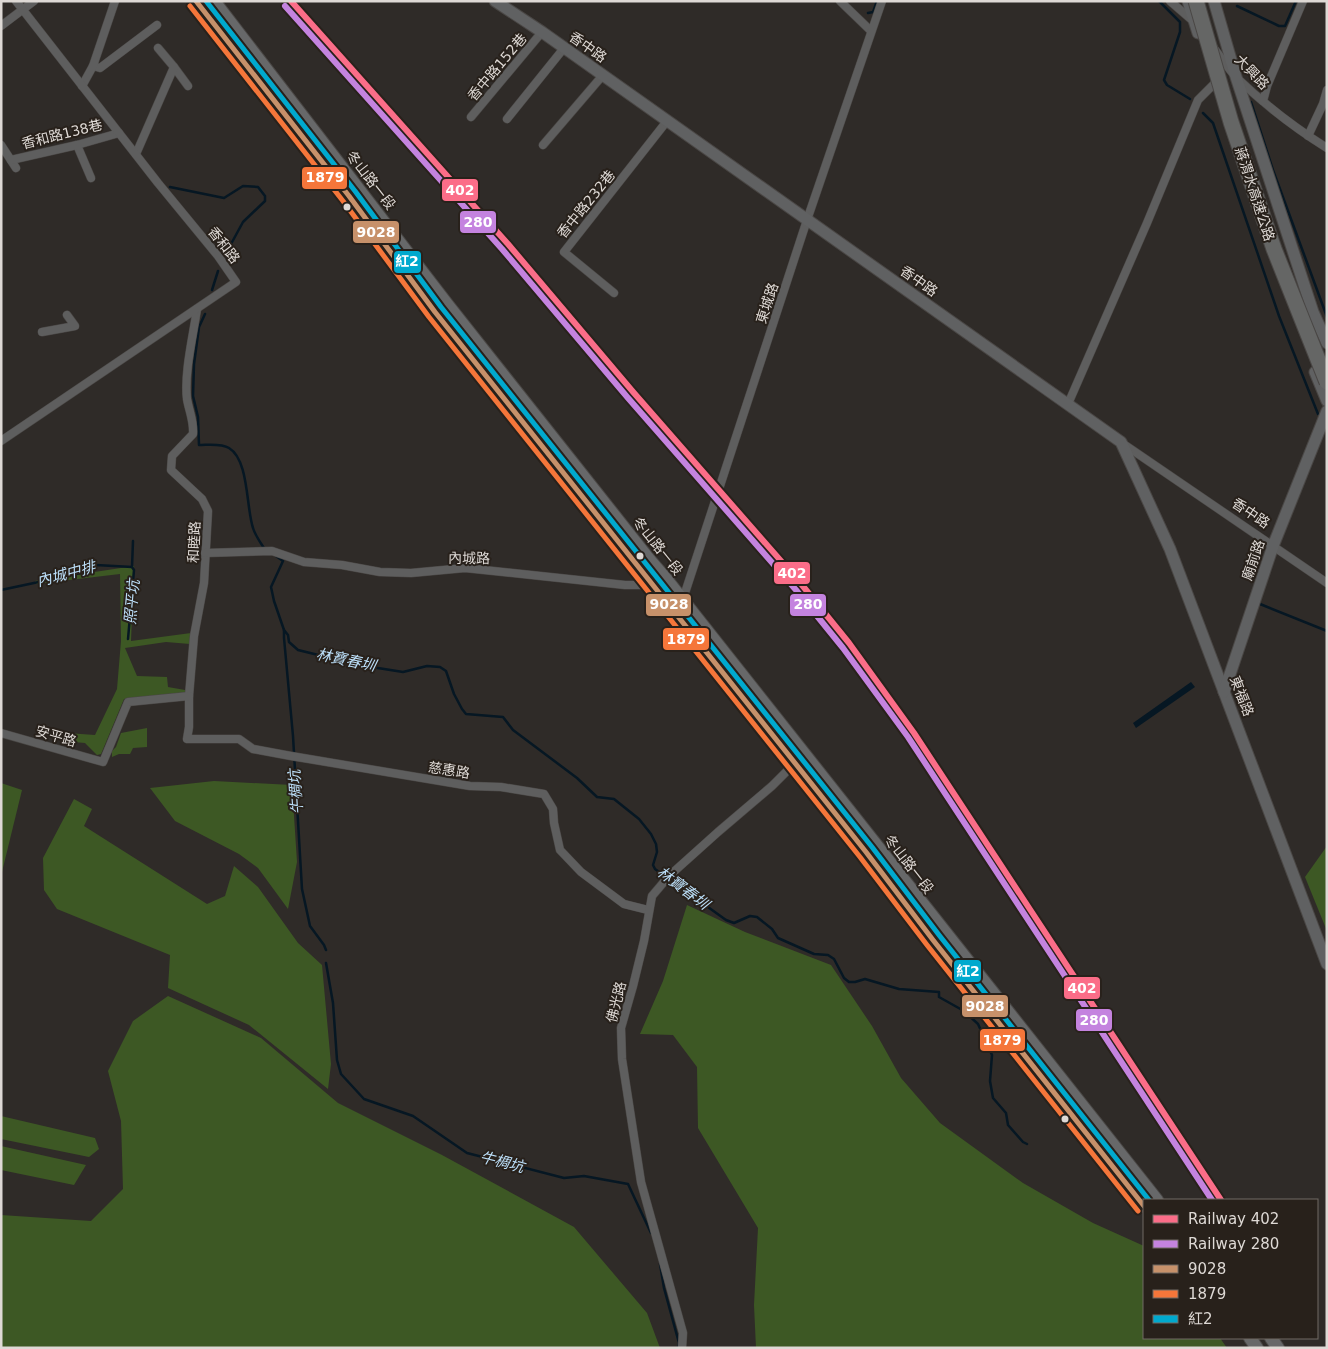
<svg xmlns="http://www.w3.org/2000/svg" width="1328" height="1349" viewBox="0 0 1328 1349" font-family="'DejaVu Sans','Noto Sans TC',sans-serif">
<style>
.green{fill:#3d5824}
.water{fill:#061723}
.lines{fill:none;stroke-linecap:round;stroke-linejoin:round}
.stream{stroke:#061723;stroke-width:2.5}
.street-casing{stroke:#4a4745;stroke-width:9}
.secondary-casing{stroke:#4a4745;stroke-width:13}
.primary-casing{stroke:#4a4745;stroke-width:14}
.street{stroke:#5e5e5e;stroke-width:8}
.secondary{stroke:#606162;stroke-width:11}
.primary{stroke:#676869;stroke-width:12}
.highway-bridge-casing{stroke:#4a4745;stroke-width:17;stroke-linecap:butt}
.highway-bridge{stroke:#656665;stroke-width:15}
.bus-1-casing{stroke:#28211b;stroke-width:9}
.bus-2-casing{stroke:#28211b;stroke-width:9}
.bus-3-casing{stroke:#28211b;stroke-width:9}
.bus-1{stroke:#c7916a;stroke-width:5}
.bus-2{stroke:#f5763a;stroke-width:5}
.bus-3{stroke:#00a9ce;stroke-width:5}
.rail-1-casing{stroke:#28211b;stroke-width:10}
.rail-2-casing{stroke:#28211b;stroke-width:10}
.rail-1{stroke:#fb6d88;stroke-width:6}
.rail-2{stroke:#c483df;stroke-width:6}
.bus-dot{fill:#ded9d5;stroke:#28211b;stroke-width:2}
.labels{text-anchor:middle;stroke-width:4;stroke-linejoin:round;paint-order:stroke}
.street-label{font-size:14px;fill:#ded9d5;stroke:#28211b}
.water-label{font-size:15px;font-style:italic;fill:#bcdff9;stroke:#28211b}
.line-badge{stroke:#28211b;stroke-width:2}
.badge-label{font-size:14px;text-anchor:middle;font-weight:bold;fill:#fff}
</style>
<rect width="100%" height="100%" fill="#2f2b28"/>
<g class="green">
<path d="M 134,566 L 131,641 L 191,633 L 190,644 L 166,642 L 125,648 L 137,676 L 167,677 L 168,687 L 185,690 L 185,694 L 124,699 L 101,754 L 97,755 L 85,743 L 63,741 L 67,733 L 95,735 L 117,689 L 121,641 L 120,574 L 36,584 L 35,581 Z"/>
<path d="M 147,728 L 147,747 L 133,748 L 130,754 L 119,754 L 112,757 L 112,751 L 116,747 L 121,733 Z"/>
<path d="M 214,781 L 292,785 L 297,862 L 288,909 L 258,868 L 239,854 L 175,821 L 150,788 Z"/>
<path d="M 1,783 L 22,790 L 1,876 Z"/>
<path d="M 74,799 L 92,809 L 84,826 L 207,904 L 225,896 L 234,866 L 258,887 L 298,943 L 322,965 L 331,1064 L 328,1089 L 249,1025 L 168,988 L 170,955 L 57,909 L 44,890 L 43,858 Z"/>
<path d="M 1327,846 L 1327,931 L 1305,877 Z"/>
<path d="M 687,905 L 745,932 L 831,965 L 872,1026 L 901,1078 L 940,1123 L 1023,1183 L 1093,1223 L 1144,1246 L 1144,1338 L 1220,1338 L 1227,1348 L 756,1348 L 754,1305 L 758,1228 L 698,1128 L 697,1067 L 673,1035 L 640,1034 L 663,981 Z"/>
<path d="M 168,996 L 261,1038 L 338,1103 L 442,1155 L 574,1227 L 647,1313 L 660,1348 L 1,1348 L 1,1215 L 91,1221 L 123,1189 L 121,1121 L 108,1071 L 133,1021 Z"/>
<path d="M 1,1116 L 95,1138 L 99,1149 L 89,1157 L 1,1139 Z"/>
<path d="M 1,1146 L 86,1165 L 74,1185 L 1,1170 Z"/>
</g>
<path class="water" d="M 1191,682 L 1195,687 L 1136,728 L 1133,723 Z"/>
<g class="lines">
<g class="stream">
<path d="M 1159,1 L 1180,22 L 1180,32 L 1164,80 L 1167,85 L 1190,99"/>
<path d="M 1237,6 L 1279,26 L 1285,26 L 1296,1"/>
<path d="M 868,13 L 873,12 L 877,1"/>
<path d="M 1251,102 L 1273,170 L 1327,317"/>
<path d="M 1203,113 L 1213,123 L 1279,316 L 1318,414"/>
<path d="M 170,187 L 224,198 L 243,186 L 258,187 L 265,196 L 265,201 L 243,222 L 225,255"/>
<path d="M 212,290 L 218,271"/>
<path d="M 205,314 L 199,327 L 194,364 L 193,396 L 198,417 L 199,445 C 208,445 221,443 229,448 C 249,460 246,507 253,528 C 255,535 260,542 264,548"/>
<path d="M 276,556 L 283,561 L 271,587 L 274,601 L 284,630 L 288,635 L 289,642 L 298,650 L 359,665 L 403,672 L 427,666 L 440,667 L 446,671 L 454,694 L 462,709 L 466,714 L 503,717 L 513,730 L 577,778 L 597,797 L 614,799 L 639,819 L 651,834 L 656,844 L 657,852 L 653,865 L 655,869 L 726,920 L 734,923 L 750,916 L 757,917 L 772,929 L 778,938 L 814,954 L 828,955 L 834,959 L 844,978 L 849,982 L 855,982 L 865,979 L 899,989 L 939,992 L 939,997 L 964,1011 L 978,1024 L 992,1055 L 990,1081 L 993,1098 L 1006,1113 L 1008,1125 L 1023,1142 L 1027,1144"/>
<path d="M 1,590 L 81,573 L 96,565 L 132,567"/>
<path d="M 1260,604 L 1327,631"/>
<path d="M 284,630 L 284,638 L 293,736 L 302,889 L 310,926 L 324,945 L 326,950"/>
<path d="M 128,639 L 134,570 L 132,567 L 133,541"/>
<path d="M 326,963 L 333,1003 L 337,1060 L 341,1074 L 364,1099 L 413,1116 L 467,1153 L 564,1178 L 584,1176 L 628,1184 L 651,1233"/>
<path d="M 660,1264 L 664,1288 L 679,1343 L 678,1348"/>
</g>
<defs>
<g id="street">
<path d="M 840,1 L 871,31"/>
<path d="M 1170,1 L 1192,20"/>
<path d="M 1,26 L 34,1"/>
<path d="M 1213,47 C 1221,57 1228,69 1237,78 C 1264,104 1295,128 1327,148"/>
<path d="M 93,66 L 100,68 L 157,25"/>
<path d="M 174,67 L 188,86"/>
<path d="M 82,86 L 93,66 L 115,1"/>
<path d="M 1263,101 L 1267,86 L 1303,1"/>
<path d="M 471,117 L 542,32"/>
<path d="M 507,119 L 564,48"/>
<path d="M 1308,136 L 1323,104 L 1327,90"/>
<path d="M 1,145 L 16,168"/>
<path d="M 77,145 L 91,178"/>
<path d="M 543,145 L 603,75"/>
<path d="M 136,154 L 174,67 L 158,48"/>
<path d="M 11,160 L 77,145 L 119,133"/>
<path d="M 614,293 L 564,252 L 667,121"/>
<path d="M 197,309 C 193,336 184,373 187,399 C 189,411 194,421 193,434 L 172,456 L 171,470 L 202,499 L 208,511 L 204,583 L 194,636 L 189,696 L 189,727 L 187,739 L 239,739 L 253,749 L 291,756 L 470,786 L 501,787 L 544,794 L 553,809 L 554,823 L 560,850 L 581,872 L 624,904 L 648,910"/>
<path d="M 42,332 L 75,326 L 67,315"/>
<path d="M 1068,404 L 1147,223 L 1198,100 L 1214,84"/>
<path d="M 1,441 L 236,282 L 218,256 L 158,183 L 16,1"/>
<path d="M 1122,443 L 1327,583"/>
<path d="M 205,553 L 272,551 L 304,562 L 342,565 L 380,572 L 411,573 L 465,568 L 625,585 L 654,585 L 667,580"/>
<path d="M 682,602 L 807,220 L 882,1"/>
<path d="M 1,733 L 103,762 L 128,702 L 189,696"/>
<path d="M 682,1348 L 683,1333 L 641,1182 L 622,1059 L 621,1028 L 633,986 L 644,941 L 652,896 L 669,876 L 718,832 L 772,786 L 795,763 L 806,757"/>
</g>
<g id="secondary">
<path d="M 495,1 L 542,32 L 1121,442 L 1170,549 L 1327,964"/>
<path d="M 1188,1 L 1198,33"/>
<path d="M 1214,1 L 1236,77 L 1313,312 L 1327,343"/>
<path d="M 1315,372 L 1327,401"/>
<path d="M 1224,692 L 1273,546 L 1327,411"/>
</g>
<g id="primary">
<path d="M 196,1 L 349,196 L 435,312 L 866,852 L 933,940 L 1144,1206"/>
<path d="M 214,1 L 447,304 L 648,558 L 667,580 L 1157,1200"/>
<path d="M 1250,1338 L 1257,1348"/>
<path d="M 1271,1338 L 1278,1348"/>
</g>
</defs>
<use href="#street" class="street-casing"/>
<use href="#secondary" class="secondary-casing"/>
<use href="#primary" class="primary-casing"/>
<use href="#street" class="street"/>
<use href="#secondary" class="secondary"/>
<use href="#primary" class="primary"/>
<defs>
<path id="highway-bridge" d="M 1196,1 L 1231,122 L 1274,249 L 1327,382"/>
</defs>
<use href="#highway-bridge" class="highway-bridge-casing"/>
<use href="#highway-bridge" class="highway-bridge"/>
<defs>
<path id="bus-1" d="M 196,1 L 349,196 L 435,312 L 866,852 L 933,940 L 1144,1206"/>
<path id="bus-2" d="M 190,6 L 343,201 L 429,317 L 860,857 L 927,945 L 1138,1211"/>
<path id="bus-3" d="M 206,1 L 355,191 L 441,307 L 872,847 L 939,935 L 1149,1200"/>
</defs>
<use href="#bus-1" class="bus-1-casing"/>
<use href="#bus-2" class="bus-2-casing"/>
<use href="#bus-3" class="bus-3-casing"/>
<use href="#bus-1" class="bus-1"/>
<use href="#bus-2" class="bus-2"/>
<use href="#bus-3" class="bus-3"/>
<defs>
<path id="rail-1" d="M 291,1 L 508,244 L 634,393 L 802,585 L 849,643 L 914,733 L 1221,1200"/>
<path id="rail-2" d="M 285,6 L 502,249 L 628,398 L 796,590 L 843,648 L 908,737 L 1212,1200"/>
</defs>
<use href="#rail-1" class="rail-1-casing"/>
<use href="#rail-2" class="rail-2-casing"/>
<use href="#rail-1" class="rail-1"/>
<use href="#rail-2" class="rail-2"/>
</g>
<g class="bus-dot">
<circle cx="347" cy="207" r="4.5"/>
<circle cx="640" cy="556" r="4.5"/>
<circle cx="1065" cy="1119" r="4.5"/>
</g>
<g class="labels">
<g class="street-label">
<text transform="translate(588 47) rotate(35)" y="5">香中路</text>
<text transform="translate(497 67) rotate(-50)" y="5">香中路152巷</text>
<text transform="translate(1252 72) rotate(46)" y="5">大興路</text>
<text transform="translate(62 134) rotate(-14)" y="5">香和路138巷</text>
<text transform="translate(371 180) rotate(52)" y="5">冬山路一段</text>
<text transform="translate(1255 194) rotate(72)" y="5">蔣渭水高速公路</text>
<text transform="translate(586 204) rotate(-51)" y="5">香中路232巷</text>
<text transform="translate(224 245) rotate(52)" y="5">香和路</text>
<text transform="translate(919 281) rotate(35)" y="5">香中路</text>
<text transform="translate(767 303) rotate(-72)" y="5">東城路</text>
<text transform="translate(1251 513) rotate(34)" y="5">香中路</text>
<text transform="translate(194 542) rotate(-87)" y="5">和睦路</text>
<text transform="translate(658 546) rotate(51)" y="5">冬山路一段</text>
<text transform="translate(469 558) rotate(1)" y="5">內城路</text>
<text transform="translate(1253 560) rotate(-71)" y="5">廟前路</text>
<text transform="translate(1242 696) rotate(69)" y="5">東福路</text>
<text transform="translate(56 736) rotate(16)" y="5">安平路</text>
<text transform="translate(449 770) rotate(9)" y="5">慈惠路</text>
<text transform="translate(909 864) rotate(52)" y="5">冬山路一段</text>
<text transform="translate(616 1002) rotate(-76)" y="5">佛光路</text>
</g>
<g class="water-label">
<text transform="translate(66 574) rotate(-15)" y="5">內城中排</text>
<text transform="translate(132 602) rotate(-85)" y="5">照平坑</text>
<text transform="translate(346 660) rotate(12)" y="5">林寶春圳</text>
<text transform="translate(296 792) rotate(-94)" y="5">牛椆坑</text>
<text transform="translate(683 888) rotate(37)" y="5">林寶春圳</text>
<text transform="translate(502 1162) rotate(14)" y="5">牛椆坑</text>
</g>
</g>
<g class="line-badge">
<rect x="301" y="166" width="47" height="24" rx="5" fill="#f5763a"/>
<rect x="441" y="178" width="38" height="24" rx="5" fill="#fb6d88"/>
<rect x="459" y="210" width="38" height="24" rx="5" fill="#c483df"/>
<rect x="352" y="220" width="48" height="24" rx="5" fill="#c7916a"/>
<rect x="393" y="250" width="29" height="24" rx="5" fill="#00a9ce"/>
<rect x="773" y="561" width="38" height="24" rx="5" fill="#fb6d88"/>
<rect x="645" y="593" width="47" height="24" rx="5" fill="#c7916a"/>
<rect x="789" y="593" width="38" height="24" rx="5" fill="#c483df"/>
<rect x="662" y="627" width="48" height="24" rx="5" fill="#f5763a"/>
<rect x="953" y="959" width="29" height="24" rx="5" fill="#00a9ce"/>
<rect x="1063" y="976" width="38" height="24" rx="5" fill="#fb6d88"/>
<rect x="961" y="994" width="48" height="24" rx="5" fill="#c7916a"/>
<rect x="1075" y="1008" width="38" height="24" rx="5" fill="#c483df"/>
<rect x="979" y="1028" width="47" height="24" rx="5" fill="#f5763a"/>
</g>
<g class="badge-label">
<text x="325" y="182">1879</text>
<text x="460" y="195">402</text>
<text x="478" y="227">280</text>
<text x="376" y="237">9028</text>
<text x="407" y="266">紅2</text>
<text x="792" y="578">402</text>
<text x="669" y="609">9028</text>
<text x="808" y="609">280</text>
<text x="686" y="644">1879</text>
<text x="968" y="976">紅2</text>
<text x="1082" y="993">402</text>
<text x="985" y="1011">9028</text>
<text x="1094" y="1025">280</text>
<text x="1002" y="1045">1879</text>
</g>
<rect width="1328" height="1349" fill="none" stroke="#ded9d5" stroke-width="5"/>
<rect x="1143" y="1199" width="175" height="140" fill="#28211b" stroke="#716b65"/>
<rect x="1153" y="1215" width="25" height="8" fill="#fb6d88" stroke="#716b65"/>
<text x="1188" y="1224" font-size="15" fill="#ded9d5">Railway 402</text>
<rect x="1153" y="1240" width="25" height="8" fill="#c483df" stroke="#716b65"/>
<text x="1188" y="1249" font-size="15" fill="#ded9d5">Railway 280</text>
<rect x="1153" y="1265" width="25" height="8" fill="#c7916a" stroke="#716b65"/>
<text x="1188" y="1274" font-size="15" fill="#ded9d5">9028</text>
<rect x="1153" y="1290" width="25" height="8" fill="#f5763a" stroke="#716b65"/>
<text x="1188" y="1299" font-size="15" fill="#ded9d5">1879</text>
<rect x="1153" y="1315" width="25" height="8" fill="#00a9ce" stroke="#716b65"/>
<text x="1188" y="1324" font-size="15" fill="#ded9d5">紅2</text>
</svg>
